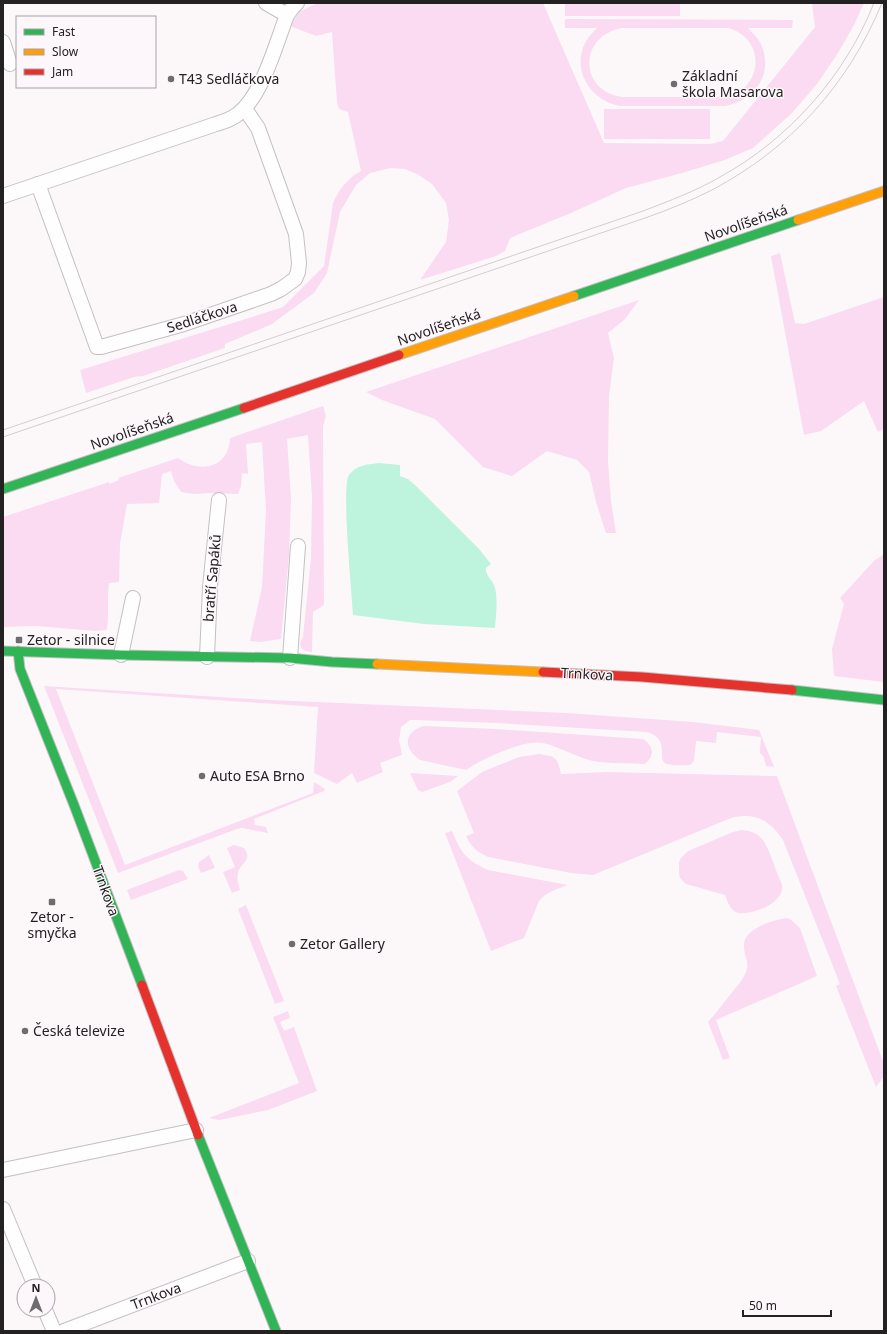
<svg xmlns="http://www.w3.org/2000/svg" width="887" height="1334" viewBox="0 0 887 1334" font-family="'Noto Sans',sans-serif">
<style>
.green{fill:#fadbf1;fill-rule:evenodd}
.water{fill:#bef4dd}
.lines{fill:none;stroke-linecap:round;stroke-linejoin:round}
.street-casing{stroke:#c3c0c2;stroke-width:16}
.fast-casing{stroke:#c3c0c2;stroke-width:11}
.slow-casing{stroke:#c3c0c2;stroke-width:11}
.jam-casing{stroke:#c3c0c2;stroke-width:11}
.street{stroke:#fffefe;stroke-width:14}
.fast{stroke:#30b455;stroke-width:9}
.slow{stroke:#ff9f0a;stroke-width:9}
.jam{stroke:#e5322d;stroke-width:9}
.tram{stroke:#d0cfd0;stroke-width:1}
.poi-dot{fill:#6f6c6e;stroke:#fdf7fb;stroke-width:1.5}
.labels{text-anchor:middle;stroke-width:3;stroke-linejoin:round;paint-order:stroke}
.poi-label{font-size:14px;fill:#232122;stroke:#fdf7fb;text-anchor:start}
.street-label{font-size:14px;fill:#232122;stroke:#fdf7fb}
</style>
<rect width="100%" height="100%" fill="#fcf8fa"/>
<g class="green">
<path d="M 317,3 L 543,3 L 604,143 L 710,144 L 723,141 L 815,27 L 812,3 L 864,3 L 854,25 L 838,53 L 817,84 L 792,113 L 753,148 L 725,160 L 675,175 L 626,188 L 571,213 L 510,238 L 505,251 L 496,256 L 420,280 L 446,242 L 449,220 L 446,203 L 432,184 L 417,174 L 405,169 L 391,168 L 370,173 L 356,185 L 340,212 L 327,273 L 314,293 L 272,324 L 225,344 L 225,348 L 143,376 L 134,377 L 86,393 L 80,370 L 233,323 L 283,307 L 324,266 L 333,203 C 339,189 348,178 361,171 L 348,112 L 339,109 L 337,102 L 332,32 L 316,36 L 290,26 L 299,12 Z"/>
<rect x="565" y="3" width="115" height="13"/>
<path d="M 565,19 L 793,20 L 792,28 L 748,28 C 752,32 757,37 760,42 C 775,72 756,100 725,106 L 621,106 C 592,102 571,71 585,43 C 588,37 592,33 597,28 L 565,28 ZM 622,28 L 728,28 C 766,38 764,88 726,97 L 622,97 C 579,91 578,36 622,28 Z"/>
<rect x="604" y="109" width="106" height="30"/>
<path d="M 780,253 L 795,323 L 804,324 L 884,297 L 884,429 L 878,432 L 864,401 L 821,431 L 804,435 L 771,256 Z"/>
<path d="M 639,300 L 625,319 L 608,333 L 614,358 L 609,396 L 608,461 L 611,501 L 616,533 L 606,533 L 596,502 L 589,472 L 577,460 L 547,451 L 512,476 L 483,467 L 435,419 L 382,400 L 366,392 Z"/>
<path d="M 323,406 L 326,416 L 323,426 L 324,605 L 313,612 L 312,652 L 305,651 L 301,648 L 300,643 L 303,637 L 311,558 L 312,497 L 308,435 L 287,439 L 291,498 L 289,555 L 281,639 L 260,642 L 250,641 L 262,587 L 266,511 L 262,442 L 246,444 L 248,474 L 242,473 L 241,486 L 238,494 L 209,493 L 194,494 L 181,492 L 174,481 L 171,471 L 162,474 L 159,503 L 127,504 L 120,544 L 119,582 L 109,583 C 107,599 109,614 107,630 L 95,631 L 36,626 L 3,627 L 3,517 L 109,482 L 109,484 L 119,480 L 118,478 L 178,458 C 200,474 229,468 230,438 Z"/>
<path d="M 884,554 L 884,682 L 834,676 L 832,649 L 844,604 L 840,598 L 874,561 Z"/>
<path d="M 44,686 L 251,699 L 566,713 L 693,722 L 759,730 L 774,767 L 766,766 L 764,757 L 760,753 L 761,737 L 717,732 L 716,743 L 696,741 L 694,761 L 690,765 C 683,765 674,766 667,764 C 655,761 672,739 647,732 L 496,723 L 416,720 L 410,720 L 401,727 L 399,740 L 402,755 L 380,763 L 383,772 L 357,783 L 352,773 L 337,784 L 314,773 L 318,707 L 56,689 L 125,865 L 313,793 L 314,782 L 325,789 L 324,791 L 254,819 L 255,825 L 266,827 L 268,833 L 242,828 L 237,829 L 118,873 Z"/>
<path d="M 424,726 L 496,729 L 643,739 C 654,746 655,756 645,764 C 628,763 610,764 593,761 C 576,757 560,747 543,743 C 525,739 481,759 466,770 L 420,760 C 403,748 403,732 424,726 Z"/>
<path d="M 539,754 C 557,757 557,757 561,774 L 607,772 L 777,776 L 884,1064 L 884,1076 L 876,1087 L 836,986 L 840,984 L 783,840 C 770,820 755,812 731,818 L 593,875 L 571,873 L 488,857 C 476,851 472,848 466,836 L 474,833 L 457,791 L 482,772 L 519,757 Z"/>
<path d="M 410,773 L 458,776 L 450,782 L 422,792 L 418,790 Z"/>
<path d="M 742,830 C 751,831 757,833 763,840 C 770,851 773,863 778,875 C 779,878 782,883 782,886 C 785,904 744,919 734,911 C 729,907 727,900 725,895 L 686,884 L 680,878 L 679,873 L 679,862 L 681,858 L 688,851 L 733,832 Z"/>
<path d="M 452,831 C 461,853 466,860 488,870 L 568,885 C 557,889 546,892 539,901 L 524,938 L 491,951 L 445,833 Z"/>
<path d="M 234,845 L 244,848 C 252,859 244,861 239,870 C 236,877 238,883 240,890 L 232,893 L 223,872 L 235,867 L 227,848 Z"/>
<path d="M 209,855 L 215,868 L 201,873 L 198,866 L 199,862 Z"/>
<path d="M 179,870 L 183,871 L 188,879 L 131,900 L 127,890 Z"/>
<path d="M 246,905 L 284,1001 L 275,1004 L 238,909 Z"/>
<path d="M 786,918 L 790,919 L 800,928 L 817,976 L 716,1020 L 730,1058 L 723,1060 L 708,1022 C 717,1012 725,1001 733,991 C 737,986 741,982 744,976 C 752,963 743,956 744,944 C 745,928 773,920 786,918 Z"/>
<path d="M 288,1011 L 290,1018 L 280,1022 L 284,1031 L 294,1027 L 317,1091 L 268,1110 L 219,1120 L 209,1118 L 299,1083 L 273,1017 Z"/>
</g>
<path class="water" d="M 379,463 L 400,465 L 400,476 L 408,479 L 416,486 L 479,549 L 491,564 L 486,568 C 485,576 494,581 495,588 C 498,601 496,615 495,628 L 424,624 L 353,615 C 352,595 341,485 349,475 C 356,465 369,464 379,463 Z"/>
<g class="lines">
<defs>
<g id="street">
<path d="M 266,3 L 287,15"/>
<path d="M 3,42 L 10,64"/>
<path d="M 38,184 L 97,347 L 101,347 L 184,324 L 271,294 L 281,289 L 295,279 L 298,272 L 299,263 L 296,234 L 258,128 L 245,109"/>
<path d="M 3,196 L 216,124 C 223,122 232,119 238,114 C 262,96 276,44 287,15 L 293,7 L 297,3"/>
<path d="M 121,655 L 133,598"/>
<path d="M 207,657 L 210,587 L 219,500"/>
<path d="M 290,658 L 298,546"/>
<path d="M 3,1170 L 196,1130"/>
<path d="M 3,1209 L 35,1286"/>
<path d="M 45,1310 L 54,1331"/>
<path d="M 64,1331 L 248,1261"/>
</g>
<g id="fast">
<path d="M 574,296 L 798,220"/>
<path d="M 3,489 L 244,408"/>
<path d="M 3,651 L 121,655 L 290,658 L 332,662 L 377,664"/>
<path d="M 18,651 L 20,669 L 74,805 L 142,985"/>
<path d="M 792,690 L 884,700"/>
<path d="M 198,1135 L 276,1331"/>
</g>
<g id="slow">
<path d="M 798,220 L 884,191"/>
<path d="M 399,355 L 574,296"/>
<path d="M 377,664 L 543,672"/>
</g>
<g id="jam">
<path d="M 244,408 L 399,355"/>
<path d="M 543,672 L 642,677 L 792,690"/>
<path d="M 142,985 L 198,1135"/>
</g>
</defs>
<use href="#street" class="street-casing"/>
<use href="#fast" class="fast-casing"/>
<use href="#slow" class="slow-casing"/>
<use href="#jam" class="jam-casing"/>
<use href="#street" class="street"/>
<use href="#fast" class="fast"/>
<use href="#slow" class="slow"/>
<use href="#jam" class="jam"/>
<g class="tram">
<path d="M 3,430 L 643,211 C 669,201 696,191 720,177 C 789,139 845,76 874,3"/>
<path d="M 3,437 L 645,218 C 668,210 690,201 712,190 C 791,148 848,85 882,3"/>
</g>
</g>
<g class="poi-dot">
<circle cx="171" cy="79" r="4"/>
<circle cx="674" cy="84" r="4"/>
<rect x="15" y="636" width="8" height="8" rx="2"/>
<circle cx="202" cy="776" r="4"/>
<rect x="48" y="898" width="8" height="8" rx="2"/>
<circle cx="292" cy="944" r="4"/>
<circle cx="25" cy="1031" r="4"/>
</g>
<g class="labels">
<g class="poi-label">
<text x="682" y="81">Základní<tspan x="682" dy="16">škola Masarova</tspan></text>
<text x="179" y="84">T43 Sedláčkova</text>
<text x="27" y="645">Zetor - silnice</text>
<text x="210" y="781">Auto ESA Brno</text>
<text x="52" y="922" text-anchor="middle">Zetor -<tspan x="52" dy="16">smyčka</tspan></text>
<text x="300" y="949">Zetor Gallery</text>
<text x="33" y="1036">Česká televize</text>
</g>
<g class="street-label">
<text transform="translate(746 223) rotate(-19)" y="5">Novolíšeňská</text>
<text transform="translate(202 317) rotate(-18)" y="5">Sedláčkova</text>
<text transform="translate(439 327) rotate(-19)" y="5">Novolíšeňská</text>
<text transform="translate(132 431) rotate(-19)" y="5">Novolíšeňská</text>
<text transform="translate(212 578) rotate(-85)" y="5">bratří Sapáků</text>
<text transform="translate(587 674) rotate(3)" y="5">Trnkova</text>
<text transform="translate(106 891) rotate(70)" y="5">Trnkova</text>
<text transform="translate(156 1296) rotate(-21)" y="5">Trnkova</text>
</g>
</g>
<rect width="887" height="1334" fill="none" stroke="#232122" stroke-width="8"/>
<rect x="16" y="16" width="140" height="72" fill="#fdf7fb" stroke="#a6a1a4"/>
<rect x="24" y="29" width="20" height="6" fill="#30b455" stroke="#a6a1a4"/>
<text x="52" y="36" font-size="12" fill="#232122">Fast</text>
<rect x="24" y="49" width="20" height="6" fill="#ff9f0a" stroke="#a6a1a4"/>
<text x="52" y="56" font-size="12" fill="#232122">Slow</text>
<rect x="24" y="69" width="20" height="6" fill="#e5322d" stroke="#a6a1a4"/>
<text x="52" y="76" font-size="12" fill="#232122">Jam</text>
<g transform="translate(36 1298)"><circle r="19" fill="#fdf7fb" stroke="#a6a1a4"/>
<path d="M0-3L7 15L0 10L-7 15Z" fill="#6f6c6e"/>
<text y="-6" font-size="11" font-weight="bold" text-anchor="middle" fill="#232122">N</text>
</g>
<path d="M743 1310v6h88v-6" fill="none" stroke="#232122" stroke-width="2"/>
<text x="749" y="1310" font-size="12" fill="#232122" stroke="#fdf7fb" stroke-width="3" paint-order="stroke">50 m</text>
</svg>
